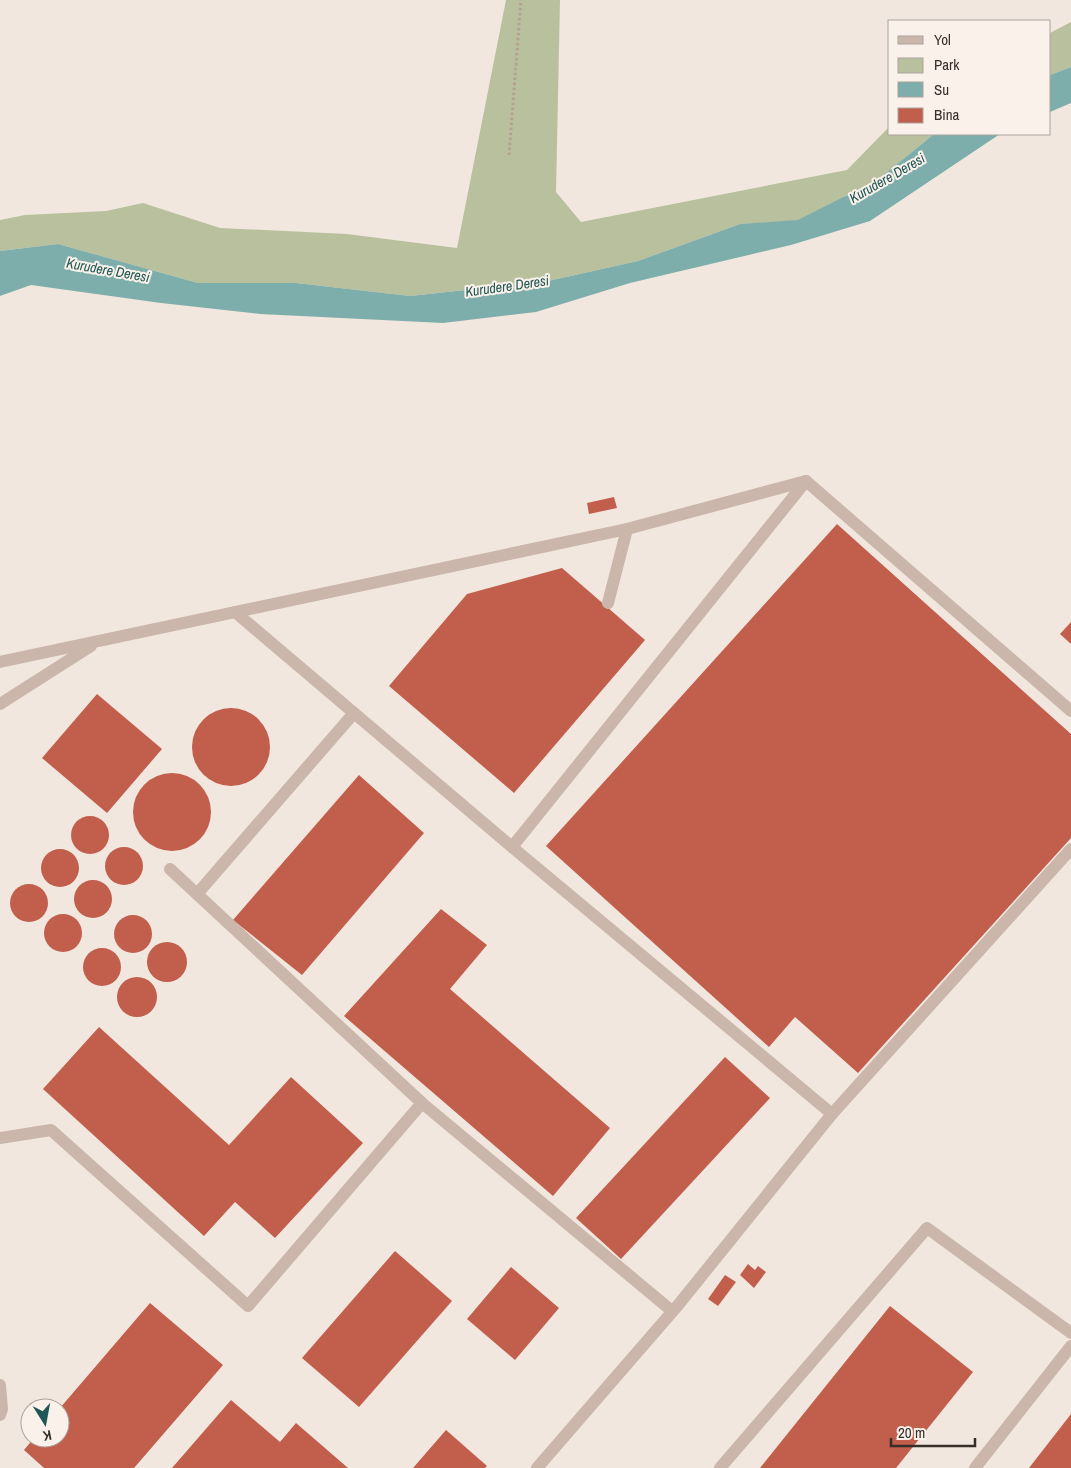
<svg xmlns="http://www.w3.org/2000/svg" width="1071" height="1468" viewBox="0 0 1071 1468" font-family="'Archivo Narrow',sans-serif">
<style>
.green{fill:#b8c09e}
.water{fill:#7eaeab}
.building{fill:#c15e4c}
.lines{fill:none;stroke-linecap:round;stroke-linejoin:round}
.path{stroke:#b5a094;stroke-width:3;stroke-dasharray:2.5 2.5;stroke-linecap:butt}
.minor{stroke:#cab6aa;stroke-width:12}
.labels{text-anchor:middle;stroke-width:4;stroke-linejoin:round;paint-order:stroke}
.water-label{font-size:14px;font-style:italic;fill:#205756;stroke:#f9f1ea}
</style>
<rect width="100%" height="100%" fill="#f2e7de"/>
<g class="green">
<path d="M 506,0 L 560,0 L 556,192 L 581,222 L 847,170 L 890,126 L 890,134 L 934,134 L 865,190 L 843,197 L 798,221 L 740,224 L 638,261 L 548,281 L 410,296 L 296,283 L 198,283 L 58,244 L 0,251 L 0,220 L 25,215 L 106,211 L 143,203 L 220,228 L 347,234 L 457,248 Z"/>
<path d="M 1071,22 L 1071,67 L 1050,75 L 1050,33 Z"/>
</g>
<g class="water">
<path d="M 1071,67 L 1071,103 L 1050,112 L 1050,75 Z"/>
<path d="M 934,134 L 1000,134 L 870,221 L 791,245 L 630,283 L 536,312 L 443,323 L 260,314 L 161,303 L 31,285 L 0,296 L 0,251 L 58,244 L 198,283 L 296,283 L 410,296 L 548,281 L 638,261 L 740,224 L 798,220 L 843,197 L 865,190 Z"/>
</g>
<g class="building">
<path d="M 614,497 L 617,508 L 589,514 L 587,503 Z"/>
<path d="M 837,524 L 1071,734 L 1071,838 L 858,1073 L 795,1017 L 769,1047 L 546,846 Z"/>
<path d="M 562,568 L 645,640 L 514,793 L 389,686 L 467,594 Z"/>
<path d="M 1071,622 L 1071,644 L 1060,634 Z"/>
<path d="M 97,694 L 162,749 L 107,813 L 42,758 Z"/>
<circle cx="231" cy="747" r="39"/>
<circle cx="172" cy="812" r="39"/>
<path d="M 359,775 L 424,833 L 302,975 L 233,920 Z"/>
<circle cx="90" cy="835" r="19"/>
<circle cx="124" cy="866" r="19"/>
<circle cx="60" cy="868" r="19"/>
<circle cx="93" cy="899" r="19"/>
<circle cx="29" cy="903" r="19"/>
<path d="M 441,909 L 487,945 L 450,989 L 610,1128 L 553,1196 L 344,1016 Z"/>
<circle cx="63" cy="933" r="19"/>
<circle cx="133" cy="934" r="19"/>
<circle cx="167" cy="962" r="20"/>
<circle cx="102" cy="967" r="19"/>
<circle cx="137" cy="997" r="20"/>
<path d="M 99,1027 L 229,1145 L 291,1077 L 363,1143 L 275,1238 L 235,1202 L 204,1236 L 43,1089 Z"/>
<path d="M 725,1057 L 770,1098 L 621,1259 L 576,1218 Z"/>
<path d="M 395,1251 L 452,1301 L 359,1407 L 302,1358 Z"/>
<path d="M 748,1264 L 755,1270 L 758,1266 L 766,1272 L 754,1288 L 740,1275 Z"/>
<path d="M 511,1267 L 559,1308 L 515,1360 L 467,1319 Z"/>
<path d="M 725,1275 L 736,1282 L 718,1306 L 708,1299 Z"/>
<path d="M 150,1303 L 223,1365 L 134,1468 L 44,1468 L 24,1450 L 34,1438 L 60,1438 L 60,1408 Z"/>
<path d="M 890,1306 L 973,1372 L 896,1468 L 760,1468 Z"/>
<path d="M 231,1400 L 280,1442 L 296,1423 L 348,1468 L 172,1468 Z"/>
<path d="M 1071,1414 L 1071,1468 L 1029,1468 Z"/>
<path d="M 446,1430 L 487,1466 L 485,1468 L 413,1468 Z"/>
</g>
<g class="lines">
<path class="path" d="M 509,155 L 521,0"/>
<g class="minor">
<path d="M 806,481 L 1071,711"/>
<path d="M 608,603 L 627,529"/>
<path d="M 235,612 L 512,847 L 832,1114"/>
<path d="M 0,662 L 627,529 L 806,481"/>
<path d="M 0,704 L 91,646"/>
<path d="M 512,847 L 806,481"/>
<path d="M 170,869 L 422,1103 L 672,1311"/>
<path d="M 197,894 L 354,713"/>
<path d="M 0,1138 L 51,1130 L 248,1306 L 422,1103"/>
<path d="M 0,1385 L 2,1409 L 0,1415"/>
<path d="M 537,1468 L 679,1304 L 832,1114 L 1071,849"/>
<path d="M 720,1468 L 927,1228 L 1071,1333"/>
<path d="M 975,1468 L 1071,1346"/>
</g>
</g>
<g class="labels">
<g class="water-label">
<text transform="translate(887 178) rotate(-30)" y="5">Kurudere Deresi</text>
<text transform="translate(108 270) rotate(10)" y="5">Kurudere Deresi</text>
<text transform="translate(507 286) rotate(-8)" y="5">Kurudere Deresi</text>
</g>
</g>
<rect x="888" y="20" width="162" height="115" fill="#f9f1ea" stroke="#aba39d"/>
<rect x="898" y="36" width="25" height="8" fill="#cab6aa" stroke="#aba39d"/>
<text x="934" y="45" font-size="15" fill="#372d29">Yol</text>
<rect x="898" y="58" width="25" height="15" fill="#b8c09e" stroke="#aba39d"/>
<text x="934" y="70" font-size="15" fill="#372d29">Park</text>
<rect x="898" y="82" width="25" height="15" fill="#7eaeab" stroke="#aba39d"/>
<text x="934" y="95" font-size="15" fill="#372d29">Su</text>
<rect x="898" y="108" width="25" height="15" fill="#c15e4c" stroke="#aba39d"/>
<text x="934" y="120" font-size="15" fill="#372d29">Bina</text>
<g transform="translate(45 1423) rotate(169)"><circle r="24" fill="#f9f1ea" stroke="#aba39d"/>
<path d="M0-4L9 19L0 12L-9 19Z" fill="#205756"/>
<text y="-8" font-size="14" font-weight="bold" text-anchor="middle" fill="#372d29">K</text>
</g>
<path d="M891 1438v8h84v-8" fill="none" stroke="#372d29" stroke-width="2.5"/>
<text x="898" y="1438" font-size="15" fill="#372d29" stroke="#f9f1ea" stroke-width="4" paint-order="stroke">20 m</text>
</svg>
